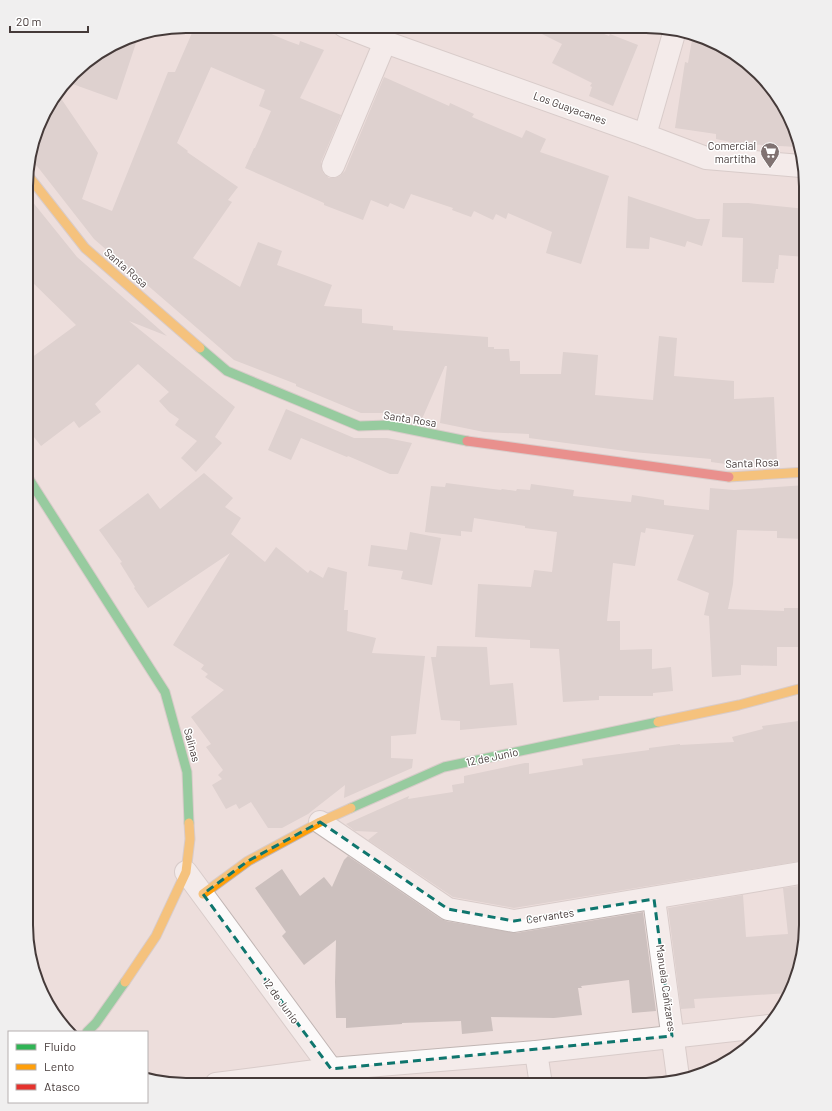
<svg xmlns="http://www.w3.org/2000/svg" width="832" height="1111" viewBox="0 0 832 1111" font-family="Barlow,sans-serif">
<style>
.building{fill:#ccc0be}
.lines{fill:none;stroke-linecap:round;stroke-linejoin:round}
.street-casing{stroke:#c0b5b3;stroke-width:24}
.fast-casing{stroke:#c0b5b3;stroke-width:11}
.slow-casing{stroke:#c0b5b3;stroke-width:11}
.jam-casing{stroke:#c0b5b3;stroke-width:11}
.street{stroke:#fcfafa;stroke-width:22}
.fast{stroke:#30b455;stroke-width:9}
.slow{stroke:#ff9f0a;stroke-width:9}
.jam{stroke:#e5322d;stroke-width:9}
.marked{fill:none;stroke:#0f766e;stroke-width:3;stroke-dasharray:8 5;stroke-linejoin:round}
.labels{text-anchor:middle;stroke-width:3;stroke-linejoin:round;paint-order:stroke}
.street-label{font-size:11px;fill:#453a39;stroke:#fff}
.poi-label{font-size:11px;fill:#453a39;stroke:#fff;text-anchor:end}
.rim{fill:none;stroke:#453a39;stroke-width:2}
</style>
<rect width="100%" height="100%" fill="#eddedc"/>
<g class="building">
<path d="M 195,26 L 252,26 L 288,41 L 299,45 L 300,41 L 324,50 L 300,98 L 341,115 L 321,162 L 321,167 L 323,173 L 329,178 L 334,178 L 340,176 L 345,171 L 384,77 L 449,106 L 450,103 L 474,114 L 472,117 L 522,138 L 526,130 L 546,139 L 540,152 L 609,176 L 581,264 L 546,253 L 552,232 L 508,213 L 506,219 L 496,214 L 493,220 L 474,211 L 471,217 L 452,210 L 453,208 L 411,194 L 404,209 L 390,203 L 388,207 L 371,200 L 363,220 L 324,205 L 324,203 L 245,168 L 254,148 L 255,148 L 271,111 L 259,106 L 265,90 L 211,67 L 177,143 L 188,151 L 187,152 L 238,187 L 228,200 L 232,202 L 193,258 L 240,287 L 258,242 L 282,251 L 277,265 L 332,285 L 324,306 L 362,309 L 362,323 L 393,326 L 393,330 L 488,337 L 488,347 L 494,347 L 494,349 L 509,349 L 510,361 L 520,361 L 520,374 L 561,374 L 563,352 L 598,355 L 595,395 L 653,400 L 659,336 L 677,338 L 674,376 L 734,381 L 734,399 L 774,397 L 777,462 L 733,465 L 711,462 L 711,459 L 633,452 L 529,438 L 529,434 L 484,432 L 440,423 L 447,366 L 445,366 L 422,419 L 390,413 L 361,413 L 296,386 L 296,384 L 234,360 L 94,239 L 37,166 L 32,163 L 28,162 L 48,106 L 58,94 L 98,153 L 82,199 L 112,211 L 168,72 L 175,72 Z"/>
<path d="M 528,27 L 587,27 L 609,36 L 610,34 L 638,45 L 613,106 L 589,96 L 592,87 L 590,86 L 592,83 L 552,63 L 562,44 Z"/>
<path d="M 139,34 L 117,100 L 67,82 L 81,66 L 134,35 Z"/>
<path d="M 693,34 L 707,38 L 743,59 L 789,115 L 797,147 L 730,143 L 730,142 L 716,139 L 716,134 L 675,128 L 685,62 L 688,63 Z"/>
<path d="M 27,195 L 77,257 L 167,336 L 129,321 L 235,407 L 215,437 L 222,443 L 196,472 L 181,458 L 197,441 L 175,425 L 179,419 L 169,412 L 159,401 L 169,392 L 138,364 L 95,404 L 101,412 L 79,428 L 74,421 L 41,446 L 27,428 L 27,361 L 76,325 L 27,277 Z"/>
<path d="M 628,196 L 697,219 L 710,219 L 702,246 L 687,241 L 685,247 L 650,237 L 649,249 L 626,248 Z"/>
<path d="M 723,203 L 748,203 L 806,209 L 806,257 L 779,255 L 778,269 L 776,269 L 774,283 L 742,282 L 743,238 L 722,237 Z"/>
<path d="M 286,409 L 354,438 L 387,438 L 412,443 L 398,474 L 390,474 L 348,456 L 347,457 L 301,438 L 291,460 L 268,450 Z"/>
<path d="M 204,473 L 233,498 L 225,507 L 241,518 L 231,534 L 265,562 L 276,547 L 308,573 L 310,570 L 323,578 L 328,567 L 347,572 L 344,610 L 348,610 L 347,631 L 376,638 L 372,653 L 425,656 L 416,734 L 391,736 L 391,758 L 413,759 L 412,768 L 344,798 L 345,785 L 308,814 L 282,828 L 268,828 L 251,802 L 239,809 L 236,804 L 226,809 L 212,785 L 222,779 L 218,775 L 223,770 L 206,747 L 211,744 L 191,717 L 224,690 L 205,677 L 208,674 L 201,669 L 204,665 L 173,645 L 230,553 L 148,608 L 134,588 L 135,587 L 120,563 L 122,562 L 99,530 L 148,493 L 160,509 Z"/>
<path d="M 446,483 L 501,490 L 502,489 L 516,491 L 517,489 L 530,490 L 531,484 L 574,490 L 573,496 L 631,502 L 632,495 L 664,500 L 664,505 L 709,510 L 710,488 L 734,490 L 806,485 L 806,539 L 777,538 L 777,531 L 737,530 L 733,584 L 728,609 L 784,611 L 784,608 L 806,608 L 806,647 L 777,647 L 777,666 L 741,665 L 741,675 L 712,677 L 709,616 L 704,615 L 709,593 L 677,580 L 694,535 L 646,528 L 645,533 L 641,532 L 635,566 L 613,563 L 607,621 L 620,621 L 620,650 L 652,649 L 652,669 L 671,667 L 673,691 L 653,693 L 653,696 L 599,696 L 599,700 L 563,702 L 559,649 L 530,648 L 530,640 L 475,637 L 478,584 L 531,587 L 534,570 L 552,572 L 557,532 L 525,528 L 525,526 L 474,518 L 472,532 L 461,531 L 461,536 L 425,532 L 431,486 L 445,487 Z"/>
<path d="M 410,532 L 441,538 L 432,585 L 401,579 L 403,571 L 368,566 L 371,545 L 407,550 Z"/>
<path d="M 437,646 L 487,647 L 490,685 L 513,683 L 517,725 L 460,730 L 460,721 L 441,720 L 431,657 L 436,657 Z"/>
<path d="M 806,720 L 806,860 L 514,908 L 453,897 L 368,840 L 378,832 L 355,831 L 346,824 L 409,796 L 408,799 L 453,792 L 452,785 L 464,783 L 464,776 L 525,763 L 529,763 L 529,774 L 583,765 L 582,759 L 649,750 L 649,748 L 680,744 L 680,745 L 734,742 L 732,737 L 763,729 L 762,726 Z"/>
<path d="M 348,856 L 441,919 L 446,921 L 516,933 L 643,912 L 656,1011 L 632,1013 L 629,980 L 581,986 L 582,988 L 578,988 L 582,1015 L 554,1018 L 491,1017 L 493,1031 L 462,1034 L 461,1021 L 402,1023 L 402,1024 L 346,1028 L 346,1018 L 336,1018 L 335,982 L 336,940 L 304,965 L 282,936 L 286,932 L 255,888 L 282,869 L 300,896 L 324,877 L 332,887 L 344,860 Z"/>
<path d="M 806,885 L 806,936 L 798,976 L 789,993 L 694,999 L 695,1008 L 681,1009 L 668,908 L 743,895 L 746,937 L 788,934 L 783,888 Z"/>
</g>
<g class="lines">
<defs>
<g id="street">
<path d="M 344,26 L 385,42 L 645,135 L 706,158 L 801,166"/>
<path d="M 645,135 L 675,30"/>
<path d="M 333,166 L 385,42"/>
<path d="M 320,822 L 448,909 L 514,921 L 806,872"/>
<path d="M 186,872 L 331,1069"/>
<path d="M 654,899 L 678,1077"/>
<path d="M 536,1052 L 541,1085"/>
<path d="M 216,1084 L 331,1069 L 536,1052 L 769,1026"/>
</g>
<g id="fast">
<path d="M 200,348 L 227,371 L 359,426 L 388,425 L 467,441"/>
<path d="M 27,476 L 165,692 L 187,772 L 189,823"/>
<path d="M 351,808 L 444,767 L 658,722"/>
<path d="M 87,1032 L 96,1023 L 125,982"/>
</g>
<g id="slow">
<path d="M 27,174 L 85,248 L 200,348"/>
<path d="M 729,477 L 806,472"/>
<path d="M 658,722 L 739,705 L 806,687"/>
<path d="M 203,894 L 248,861 L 320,822 L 351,808"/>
<path d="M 125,982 L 156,936 L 186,872 L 190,839 L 189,823"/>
</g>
<path id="jam" d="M 467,441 L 729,477"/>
</defs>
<use href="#street" class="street-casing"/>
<use href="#fast" class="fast-casing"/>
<use href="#slow" class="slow-casing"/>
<use href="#jam" class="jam-casing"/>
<use href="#street" class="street"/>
<use href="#fast" class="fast"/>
<use href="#slow" class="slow"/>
<use href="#jam" class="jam"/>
</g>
<path d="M0 0H832V1111H0ZM 320,822 L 448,909 L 514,921 L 654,899 L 672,1036 L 331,1069 L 203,894 L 248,861 Z" fill="#eddedc" fill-opacity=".55" fill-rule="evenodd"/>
<path class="marked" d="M 320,822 L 448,909 L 514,921 L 654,899 L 672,1036 L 331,1069 L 203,894 L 248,861 Z"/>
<defs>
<symbol id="supermarket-pin" viewBox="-11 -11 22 30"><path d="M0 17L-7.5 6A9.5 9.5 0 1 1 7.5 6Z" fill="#807372" stroke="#fff"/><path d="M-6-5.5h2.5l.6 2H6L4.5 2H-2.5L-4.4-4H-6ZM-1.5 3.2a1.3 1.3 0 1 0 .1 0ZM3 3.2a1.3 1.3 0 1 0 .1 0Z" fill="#fff"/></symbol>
</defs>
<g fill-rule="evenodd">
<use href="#supermarket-pin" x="759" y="141" width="22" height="30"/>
</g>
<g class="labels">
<g class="street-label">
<text transform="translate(570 108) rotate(20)" y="4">Los Guayacanes</text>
<text transform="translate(126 268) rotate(41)" y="4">Santa Rosa</text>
<text transform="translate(410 419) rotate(9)" y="4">Santa Rosa</text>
<text transform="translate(752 463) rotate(-2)" y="4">Santa Rosa</text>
<text transform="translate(192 745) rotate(75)" y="4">Salinas</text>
<text transform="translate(492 757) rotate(-12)" y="4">12 de Junio</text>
<text transform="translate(550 916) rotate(-9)" y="4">Cervantes</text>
<text transform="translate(666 988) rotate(82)" y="4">Manuela Cañizares</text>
<text transform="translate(281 1001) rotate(54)" y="4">12 de Junio</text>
</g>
<g class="poi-label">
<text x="756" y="150">Comercial<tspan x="756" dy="13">martitha</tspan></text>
</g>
</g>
<path d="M0 0H832V1111H0ZM186 33H646A153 153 0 0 1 799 186V925A153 153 0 0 1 646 1078H186A153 153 0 0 1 33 925V186A153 153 0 0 1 186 33Z" fill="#f0efef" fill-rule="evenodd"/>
<path class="rim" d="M186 33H646A153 153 0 0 1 799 186V925A153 153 0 0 1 646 1078H186A153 153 0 0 1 33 925V186A153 153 0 0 1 186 33Z"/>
<rect x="8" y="1031" width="140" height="72" fill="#ffffff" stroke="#b5b0b0"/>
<rect x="16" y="1044" width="20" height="6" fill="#30b455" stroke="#b5b0b0"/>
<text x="44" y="1051" font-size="12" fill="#453a39">Fluido</text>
<rect x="16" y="1064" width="20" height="6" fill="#ff9f0a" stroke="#b5b0b0"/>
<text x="44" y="1071" font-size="12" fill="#453a39">Lento</text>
<rect x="16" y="1084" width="20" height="6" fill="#e5322d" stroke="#b5b0b0"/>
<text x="44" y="1091" font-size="12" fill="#453a39">Atasco</text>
<path d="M10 26v6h78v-6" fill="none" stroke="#453a39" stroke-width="2"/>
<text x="16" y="26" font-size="12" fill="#453a39" stroke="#ffffff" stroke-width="3" paint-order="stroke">20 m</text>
</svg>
